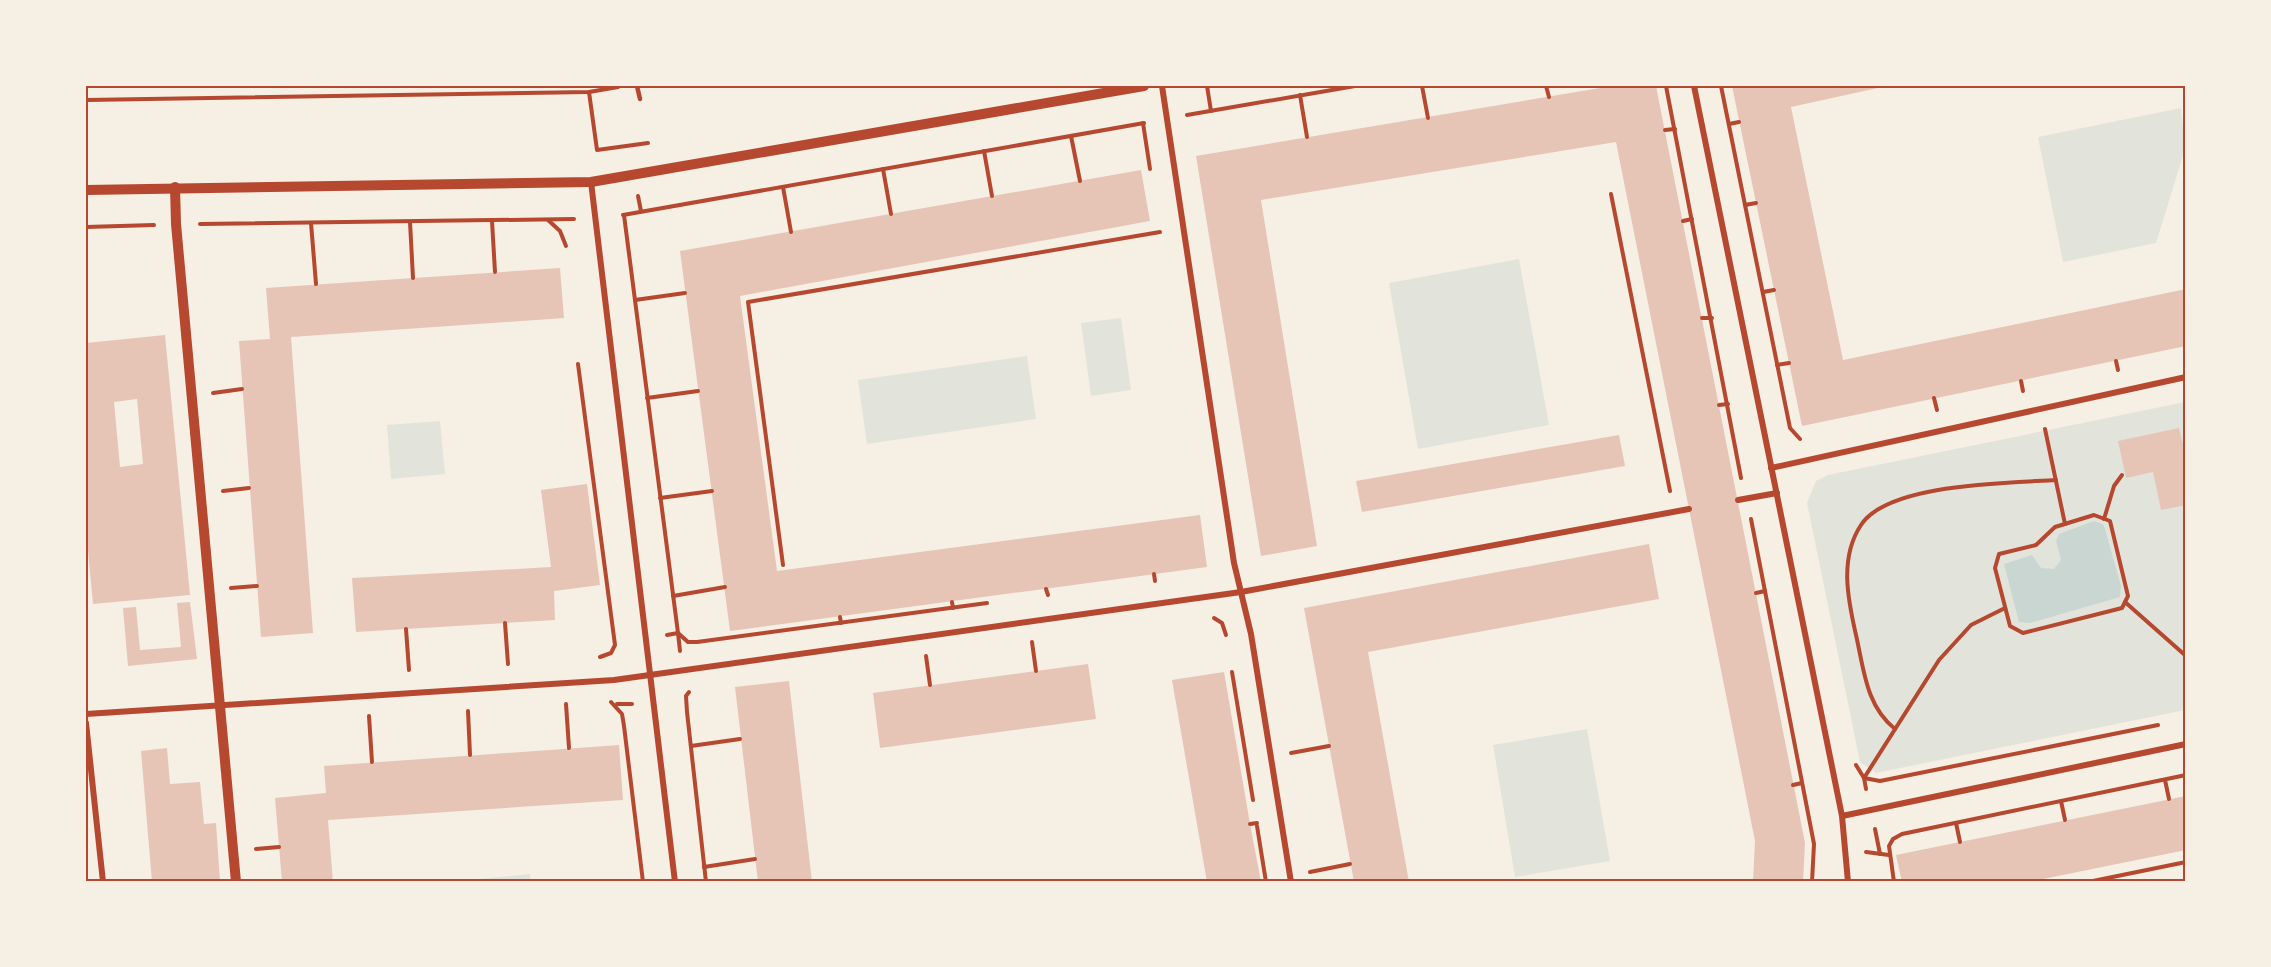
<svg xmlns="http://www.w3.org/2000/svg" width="2271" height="967" viewBox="0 0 2271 967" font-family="'Roboto Condensed',sans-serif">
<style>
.green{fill:#e2e4dc}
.water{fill:#c9d6d2}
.building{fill:#e6c5b7;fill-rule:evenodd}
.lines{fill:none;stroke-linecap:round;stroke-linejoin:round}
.path{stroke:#b5482f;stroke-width:4}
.service{stroke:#b5482f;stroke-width:4.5}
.minor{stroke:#b5482f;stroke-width:6}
.tertiary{stroke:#b5482f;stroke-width:10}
.neatline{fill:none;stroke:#b5482f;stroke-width:2}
</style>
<rect width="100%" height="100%" fill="#f6efe4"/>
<g class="green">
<path d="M 2181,108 L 2185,149 L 2156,243 L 2063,262 L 2038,137 Z"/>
<path d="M 1519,259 L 1549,425 L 1418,449 L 1389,283 Z"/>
<path d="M 1121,318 L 1131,390 L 1091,396 L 1081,323 Z"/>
<path d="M 1027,356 L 1036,419 L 867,444 L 858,380 Z"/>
<path d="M 2185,402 L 2185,710 L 1876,773 L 1860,762 L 1807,503 L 1816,481 L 1828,475 Z"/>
<path d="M 440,421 L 445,474 L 391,479 L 387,425 Z"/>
<path d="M 1587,729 L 1610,861 L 1515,877 L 1493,745 Z"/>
<path d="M 530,874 L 531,881 L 458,881 Z"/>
</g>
<path class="water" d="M 2094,521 L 2103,524 L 2105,529 L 2121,586 L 2120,597 L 2030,623 L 2019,622 L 2004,564 L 2032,555 L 2041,568 L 2054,569 L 2061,560 L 2056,541 L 2059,534 Z"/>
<g class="building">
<path d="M 1612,86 L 1656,86 L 1805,843 L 1803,882 L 1753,882 L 1755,841 L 1616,142 L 1261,200 L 1317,546 L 1261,556 L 1196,156 Z"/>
<path d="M 1732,86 L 1887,86 L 1791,107 L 1843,360 L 2186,289 L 2186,346 L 1802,426 Z"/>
<path d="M 1141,170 L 1150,221 L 740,296 L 777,571 L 1200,515 L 1207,567 L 730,631 L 680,251 Z"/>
<path d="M 560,268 L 564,318 L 291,337 L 313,633 L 261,637 L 239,341 L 270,339 L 266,288 Z"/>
<path d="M 165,335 L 190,595 L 93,604 L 86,529 L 86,343 ZM 137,399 L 143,464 L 120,467 L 114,402 Z"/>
<path d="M 2179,428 L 2186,456 L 2186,505 L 2161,510 L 2153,472 L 2126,478 L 2118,441 Z"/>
<path d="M 1619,435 L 1625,466 L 1362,512 L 1356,481 Z"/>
<path d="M 587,484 L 600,585 L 554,591 L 555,620 L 356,632 L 352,578 L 551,567 L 541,490 Z"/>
<path d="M 1649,544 L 1659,599 L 1368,652 L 1409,882 L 1354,882 L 1304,608 Z"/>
<path d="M 190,602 L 197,659 L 128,666 L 123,608 L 136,607 L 140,650 L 181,647 L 177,603 Z"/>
<path d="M 1088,664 L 1096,719 L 880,748 L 873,693 Z"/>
<path d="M 1224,672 L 1250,824 L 1261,882 L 1207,882 L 1172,680 Z"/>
<path d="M 789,681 L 812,882 L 758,882 L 735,687 Z"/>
<path d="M 619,745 L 623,800 L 328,820 L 333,882 L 282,882 L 275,798 L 326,793 L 324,766 Z"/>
<path d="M 167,748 L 170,784 L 200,782 L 204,824 L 216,823 L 220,882 L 152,882 L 141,751 Z"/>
<path d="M 2186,796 L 2186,850 L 2028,882 L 1902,882 L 1896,855 Z"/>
</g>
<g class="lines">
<g class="path">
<path d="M 1207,86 L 1211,111"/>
<path d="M 1422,86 L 1428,118"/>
<path d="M 1546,86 L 1549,97"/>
<path d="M 1666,86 L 1741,478"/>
<path d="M 1721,86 L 1790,428 L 1800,439"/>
<path d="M 589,92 L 597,150 L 648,143"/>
<path d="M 1300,95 L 1307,137"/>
<path d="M 86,100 L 589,92 L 618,87"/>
<path d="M 1187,115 L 1355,86"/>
<path d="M 1143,123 L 1150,169"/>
<path d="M 1729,124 L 1739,122"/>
<path d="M 1665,130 L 1675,129"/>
<path d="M 1071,136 L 1080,181"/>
<path d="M 984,151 L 992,196"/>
<path d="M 883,169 L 891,214"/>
<path d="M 783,187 L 791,232"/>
<path d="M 1611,194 L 1670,491"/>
<path d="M 638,196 L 641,211"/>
<path d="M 1745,205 L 1756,203"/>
<path d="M 623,215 L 1144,123"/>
<path d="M 624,215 L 678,633 L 688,642 L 697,642 L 987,603"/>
<path d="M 548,220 L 560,231 L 566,246"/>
<path d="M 492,221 L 495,272"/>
<path d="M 1683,221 L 1692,219"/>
<path d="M 410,222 L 413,278"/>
<path d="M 311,223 L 316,284"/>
<path d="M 200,224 L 574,219"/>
<path d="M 86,227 L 154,225"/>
<path d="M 1763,292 L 1774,290"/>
<path d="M 635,300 L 685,293"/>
<path d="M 1702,318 L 1712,318"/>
<path d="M 2116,361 L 2118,370"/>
<path d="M 578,364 L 615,645 L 611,653 L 600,657"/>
<path d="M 1777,365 L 1789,363"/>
<path d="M 2021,381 L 2023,391"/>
<path d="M 213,393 L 242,389"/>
<path d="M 647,398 L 698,391"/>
<path d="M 1934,398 L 1937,410"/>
<path d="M 1719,405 L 1728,404"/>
<path d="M 2045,429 L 2065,524"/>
<path d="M 223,491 L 249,488"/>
<path d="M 660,498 L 712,491"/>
<path d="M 2094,515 L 2110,521 L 2128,596 L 2122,608 L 2023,633 L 2010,626 L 1995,568 L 1999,554 L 2036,545 L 2055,527 Z"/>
<path d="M 1751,519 L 1814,844 L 1812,882"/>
<path d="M 2104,519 L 2114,486 L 2122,475"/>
<path d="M 783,565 L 748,302 L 1160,232"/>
<path d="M 1154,574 L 1155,581"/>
<path d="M 231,588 L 257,586"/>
<path d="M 1046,589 L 1048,595"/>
<path d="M 1756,593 L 1765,591"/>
<path d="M 673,596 L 725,587"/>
<path d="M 952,602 L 953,608"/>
<path d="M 2125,602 L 2186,656"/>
<path d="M 840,617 L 841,623"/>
<path d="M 1214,618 L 1222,623 L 1226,635"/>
<path d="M 505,623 L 508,664"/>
<path d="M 406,629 L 409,670"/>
<path d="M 667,635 L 678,633 L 680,651"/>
<path d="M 1032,642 L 1036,671"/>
<path d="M 926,656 L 930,685"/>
<path d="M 1232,672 L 1253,800"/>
<path d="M 689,692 L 686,696 L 687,712 L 706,882"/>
<path d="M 611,702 L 622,714 L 624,726 L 643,882"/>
<path d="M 566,704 L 569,748"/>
<path d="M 617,704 L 632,704"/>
<path d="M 468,711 L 470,755"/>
<path d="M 369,716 L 372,762"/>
<path d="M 1895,729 C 1866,706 1864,670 1856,635 C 1848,600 1839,558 1861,525 C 1888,483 2009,483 2056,480"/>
<path d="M 691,746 L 740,739"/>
<path d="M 1291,753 L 1329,746"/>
<path d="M 1856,765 L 1864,778 L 1880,781 L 2158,725"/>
<path d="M 2165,780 L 2169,799"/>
<path d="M 1793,785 L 1802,783"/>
<path d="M 1866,789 L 1864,778 L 1939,660 L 1971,625 L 2005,608"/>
<path d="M 2061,801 L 2065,820"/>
<path d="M 1956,823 L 1960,842"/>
<path d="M 1250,824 L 1257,823"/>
<path d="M 1257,826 L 1266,882"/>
<path d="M 1875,829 L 1880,854"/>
<path d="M 256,849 L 279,847"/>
<path d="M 1866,852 L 1889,855"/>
<path d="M 704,867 L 755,859"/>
<path d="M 1310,872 L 1350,864"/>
<path d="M 1894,882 L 1889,846 L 1893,839 L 1902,834 L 2186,775"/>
<path d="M 2088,882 L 2186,862"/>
</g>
<path class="service" d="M 637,86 L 640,99"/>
<g class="minor">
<path d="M 1162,86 L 1234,563 L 1251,634 L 1291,882"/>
<path d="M 1694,86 L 1842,816 L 1848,882"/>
<path d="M 591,182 L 675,882"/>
<path d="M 1771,468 L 2186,377"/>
<path d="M 1738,500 L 1777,493"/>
<path d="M 86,714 L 614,680 L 1241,592 L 1689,509"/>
<path d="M 86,723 L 103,882"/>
<path d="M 1842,816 L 2186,744"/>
</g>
<g class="tertiary">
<path d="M 175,187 L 176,224 L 236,882"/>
<path d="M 86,190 L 591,182 L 1144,86"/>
</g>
</g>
<rect width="2271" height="967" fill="none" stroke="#f6efe4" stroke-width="174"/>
<rect x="87" y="87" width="2097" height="793" class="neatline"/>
</svg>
